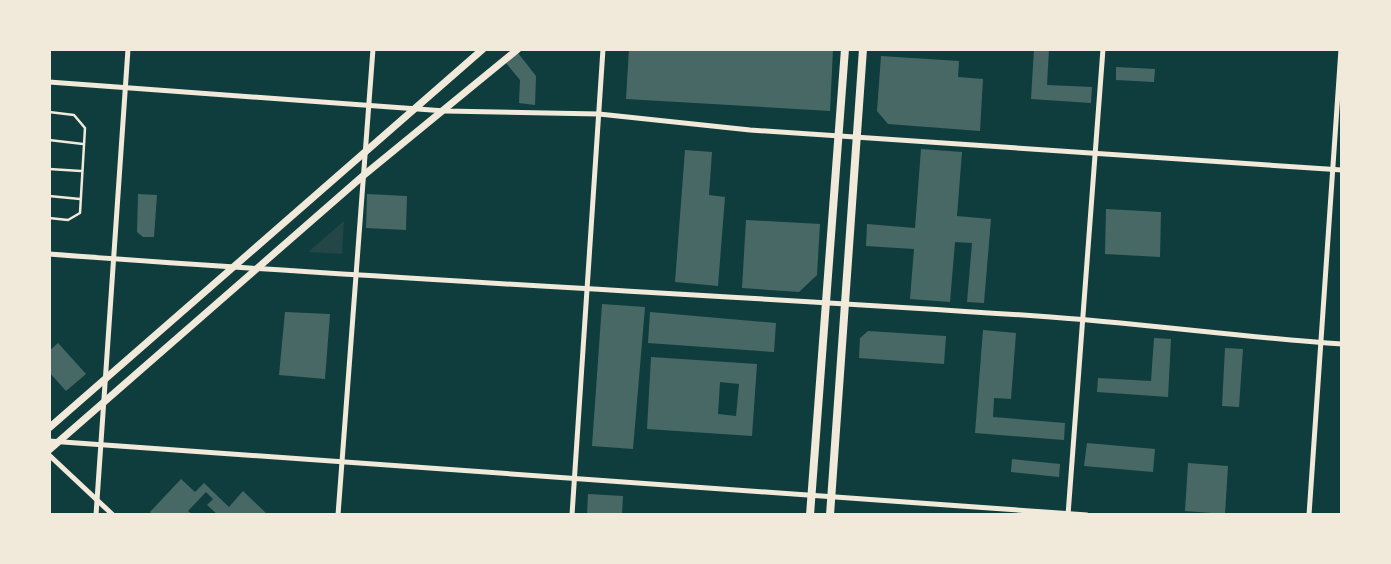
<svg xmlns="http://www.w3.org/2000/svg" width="1391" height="564" viewBox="0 0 1391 564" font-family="Roboto,sans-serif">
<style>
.green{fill:#244646}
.building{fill:#486865;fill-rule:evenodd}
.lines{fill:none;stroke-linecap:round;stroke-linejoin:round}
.service{stroke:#f1e9da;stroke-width:2.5}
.minor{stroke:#f1e9da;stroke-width:5}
.secondary{stroke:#f1e9da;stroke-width:7}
.primary{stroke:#f1e9da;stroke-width:8}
</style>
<rect width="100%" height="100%" fill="#0f3d3e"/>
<path class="green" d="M 344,221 L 342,254 L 308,252 Z"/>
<g class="building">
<path d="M 629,49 L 833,49 L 830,111 L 626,99 Z"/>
<path d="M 1034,49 L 1049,49 L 1047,85 L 1092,87 L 1091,103 L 1031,99 Z"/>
<path d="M 518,53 L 536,76 L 535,105 L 519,103 L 520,80 L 506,63 Z"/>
<path d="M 881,56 L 959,61 L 958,77 L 983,79 L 980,131 L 888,124 L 877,111 Z"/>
<path d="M 1116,67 L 1155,69 L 1154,82 L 1116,80 Z"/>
<path d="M 921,149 L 962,152 L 957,216 L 991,219 L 984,303 L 967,302 L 972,243 L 955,242 L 950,302 L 910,299 L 914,249 L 866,246 L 867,224 L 915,228 Z"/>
<path d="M 685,150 L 712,152 L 709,195 L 725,197 L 718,286 L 675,282 Z"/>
<path d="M 138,194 L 157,195 L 154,237 L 143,237 L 137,232 Z"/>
<path d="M 367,194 L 407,196 L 406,230 L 366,228 Z"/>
<path d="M 1106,209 L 1161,212 L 1160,257 L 1105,254 Z"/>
<path d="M 746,220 L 820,224 L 817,275 L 799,292 L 742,288 Z"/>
<path d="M 602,304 L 645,307 L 633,449 L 592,446 Z"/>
<path d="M 285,312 L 330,314 L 325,379 L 279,375 Z"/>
<path d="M 650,312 L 776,323 L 774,352 L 648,343 Z"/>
<path d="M 983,330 L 1016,333 L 1011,399 L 994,398 L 993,417 L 1065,423 L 1064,440 L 975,433 Z"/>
<path d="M 868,331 L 946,336 L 944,364 L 859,358 L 860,338 Z"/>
<path d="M 1154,338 L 1171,339 L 1168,397 L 1097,392 L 1098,378 L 1151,381 Z"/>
<path d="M 58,343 L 86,374 L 66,391 L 49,372 L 49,351 Z"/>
<path d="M 1225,348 L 1243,349 L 1239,407 L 1222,406 Z"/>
<path d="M 651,357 L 757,364 L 752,436 L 647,429 ZM 720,382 L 739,384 L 736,416 L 718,414 Z"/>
<path d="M 1087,443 L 1155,449 L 1153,472 L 1084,466 Z"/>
<path d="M 1012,459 L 1060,464 L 1059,477 L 1011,472 Z"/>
<path d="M 1188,463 L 1228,466 L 1225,514 L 1185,511 Z"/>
<path d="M 181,479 L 195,492 L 204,483 L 229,507 L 243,491 L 268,515 L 218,515 L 207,505 L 213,499 L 206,492 L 188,511 L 193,515 L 152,515 L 150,512 Z"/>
<path d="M 588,494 L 623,496 L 622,515 L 587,515 Z"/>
</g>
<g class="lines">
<g class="service">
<path d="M 49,112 L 74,115 L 85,128 L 80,213 L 68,220 L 49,218"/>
<path d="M 49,140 L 83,144"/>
<path d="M 49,169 L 81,171"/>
<path d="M 49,196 L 80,199"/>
</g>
<g class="minor">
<path d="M 49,82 L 445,111 L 599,114 L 750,130 L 1342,170"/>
<path d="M 49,254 C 378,279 708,294 1037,316 C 1139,323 1240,337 1342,344"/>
<path d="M 49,441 L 1087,515"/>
<path d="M 49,455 L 113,515"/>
<path d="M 96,515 L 128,49"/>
<path d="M 338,515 L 373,49"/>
<path d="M 572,515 L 603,49"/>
<path d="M 1068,515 L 1103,49"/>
<path d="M 1309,515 L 1341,49"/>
</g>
<g class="secondary">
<path d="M 49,428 L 483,49"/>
<path d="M 49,450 L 364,175 L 518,49"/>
</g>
<g class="primary">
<path d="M 810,515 L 845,49"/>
<path d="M 830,515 L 863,49"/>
</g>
</g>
<rect width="1391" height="564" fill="none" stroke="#f1e9da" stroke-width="102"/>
</svg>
